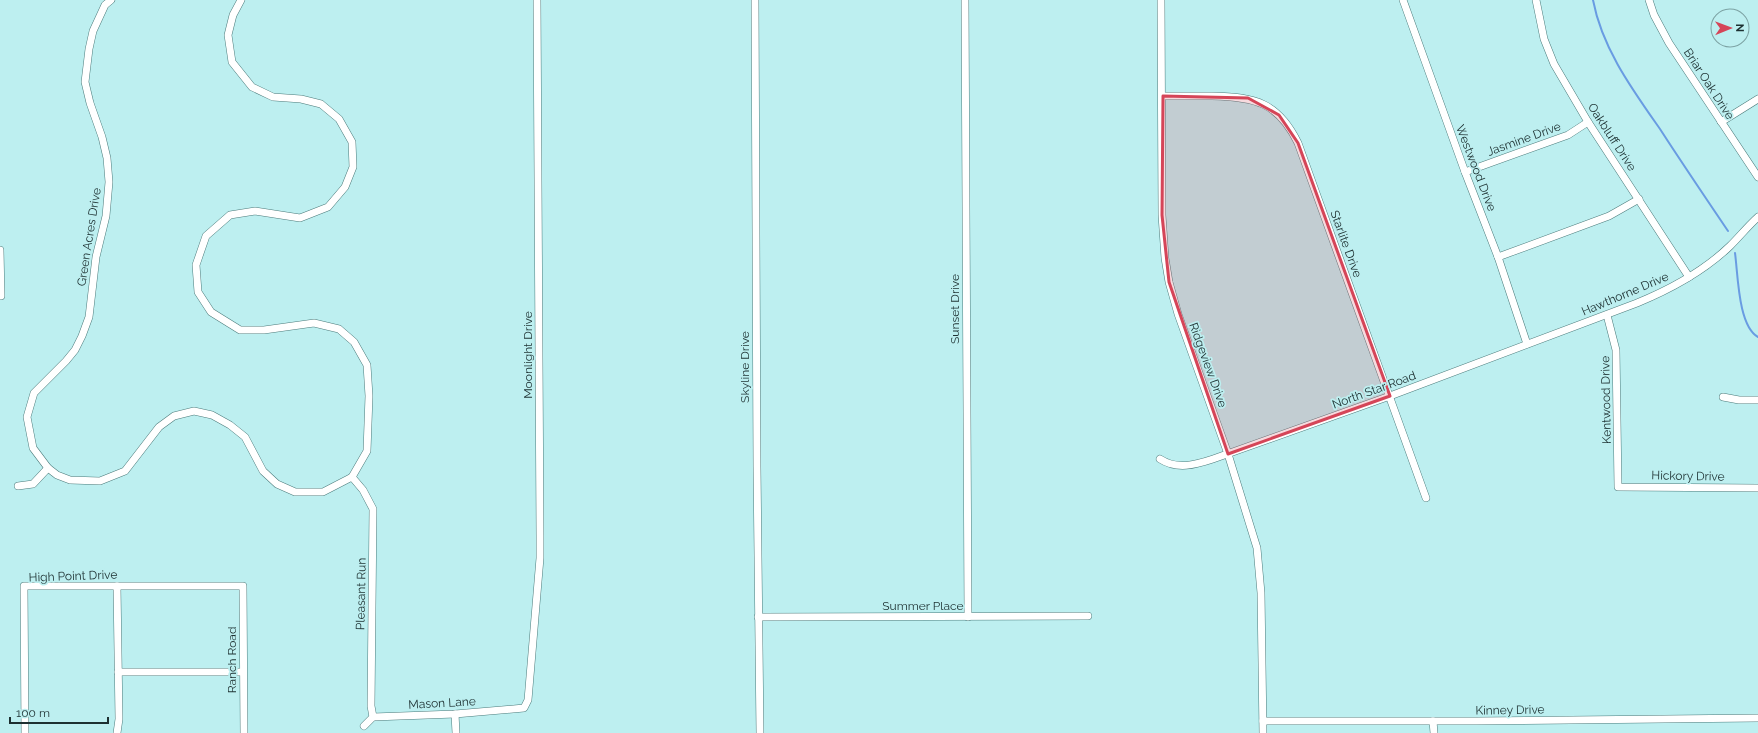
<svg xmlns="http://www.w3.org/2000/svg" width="1758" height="733" viewBox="0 0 1758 733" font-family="Raleway,sans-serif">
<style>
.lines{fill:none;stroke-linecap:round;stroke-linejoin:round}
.stream{stroke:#699ce2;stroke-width:2}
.minor-casing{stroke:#4b7b7b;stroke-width:8}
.minor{stroke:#fff;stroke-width:7}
.marked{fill:#d54558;fill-opacity:0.2;stroke:#d54558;stroke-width:3;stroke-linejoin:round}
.labels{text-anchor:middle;stroke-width:3.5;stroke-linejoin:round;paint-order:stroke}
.street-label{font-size:12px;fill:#1d3031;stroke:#bdeff0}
</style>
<rect width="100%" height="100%" fill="#bdeff0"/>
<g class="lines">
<g class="stream">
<path d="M 1593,0 C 1602,48 1632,89 1660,129 C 1682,163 1705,197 1728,231"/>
<path d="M 1735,253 C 1738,274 1738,326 1758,337"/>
</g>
<defs>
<g id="minor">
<path d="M 111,0 L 105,5 L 93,31 L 89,49 L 85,82 L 90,103 L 102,137 L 107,158 L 109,182 L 106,216 L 96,257 L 89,317 L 82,336 L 75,350 L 66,361 L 34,393 L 27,417 L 33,448 L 48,468 L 57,475 L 70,480 L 100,481 L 125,471 L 159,427 L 174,416 L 194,411 L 212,415 L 230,425 L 245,437 L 263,471 L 277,484 L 295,492 L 323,492 L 352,477 L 367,451 L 369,396 L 367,365 L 354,342 L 339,329 L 314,323 L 264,330 L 240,330 L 211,312 L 198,292 L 196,265 L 206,236 L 230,215 L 255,211 L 300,218 L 328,207 L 345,187 L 353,167 L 352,142 L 339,119 L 321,104 L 301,99 L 273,97 L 252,87 L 232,62 L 228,35 L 233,15 L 241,0"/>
<path d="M 755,0 L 757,467 L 760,733"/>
<path d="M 965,0 L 968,617"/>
<path d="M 1161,0 L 1162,215 L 1165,258 L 1169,282 L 1178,314 L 1228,454 L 1257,548 L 1261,593 L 1263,733"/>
<path d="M 1403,0 L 1465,172 L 1498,257 L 1527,344"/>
<path d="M 1536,0 L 1544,39 L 1554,64 L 1588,122 L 1689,277"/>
<path d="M 1649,0 L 1654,15 L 1669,43 L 1758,177"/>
<path d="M 1163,96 C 1179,96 1196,96 1212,96 C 1255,97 1278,102 1298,143 L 1426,498"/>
<path d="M 1721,122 L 1758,99"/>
<path d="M 1465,172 L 1568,135 L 1588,122"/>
<path d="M 0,250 L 1,296"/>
<path d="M 1498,257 L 1609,216 L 1639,199"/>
<path d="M 1607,315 L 1616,350 L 1618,487 L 1758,488"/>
<path d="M 1723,397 L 1739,400 L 1758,400"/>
<path d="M 1160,459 C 1177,470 1195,465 1213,459 L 1390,396 L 1637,303 C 1671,289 1703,272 1730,246 C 1740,236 1748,226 1758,217"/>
<path d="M 352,477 L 363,490 L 373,509 L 371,706 L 373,717"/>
<path d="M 18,486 L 33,484 L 48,468"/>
<path d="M 758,617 L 1088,616"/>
<path d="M 118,672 L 243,672"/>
<path d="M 455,714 L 456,733"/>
<path d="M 1263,721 L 1477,721 L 1758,718"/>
<path d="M 1433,721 L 1434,733"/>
<path d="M 364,726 L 373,717 L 455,714 L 524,708 L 528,700 L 540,558 L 540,535 L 537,0"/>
<path d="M 25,733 L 24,586 L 243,586 L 244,733"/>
<path d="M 117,733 L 119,719 L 117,586"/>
</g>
</defs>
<use href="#minor" class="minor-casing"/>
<use href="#minor" class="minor"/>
</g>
<path class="marked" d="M 1163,96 L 1248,98 L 1279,115 L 1298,143 L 1390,396 L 1228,454 L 1169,282 L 1162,215 Z"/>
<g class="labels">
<g class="street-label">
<text transform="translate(1709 84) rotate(57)" y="4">Briar Oak Drive</text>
<text transform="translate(1612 137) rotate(57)" y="4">Oakbluff Drive</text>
<text transform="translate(1524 139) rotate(-20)" y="4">Jasmine Drive</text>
<text transform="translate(1476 168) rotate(69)" y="4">Westwood Drive</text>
<text transform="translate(89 237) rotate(-81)" y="4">Green Acres Drive</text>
<text transform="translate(1346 244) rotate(70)" y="4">Starlite Drive</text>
<text transform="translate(1625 294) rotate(-23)" y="4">Hawthorne Drive</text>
<text transform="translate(955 309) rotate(-90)" y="4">Sunset Drive</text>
<text transform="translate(528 355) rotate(-90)" y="4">Moonlight Drive</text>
<text transform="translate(1208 365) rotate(70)" y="4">Ridgeview Drive</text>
<text transform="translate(745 367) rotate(-90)" y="4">Skyline Drive</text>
<text transform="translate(1374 390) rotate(-20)" y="4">North Star Road</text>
<text transform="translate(1606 400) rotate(-91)" y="4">Kentwood Drive</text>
<text transform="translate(1688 476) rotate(1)" y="4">Hickory Drive</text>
<text transform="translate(73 576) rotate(-2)" y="4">High Point Drive</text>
<text transform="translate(361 594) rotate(-89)" y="4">Pleasant Run</text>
<text x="923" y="610">Summer Place</text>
<text transform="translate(232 660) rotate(-90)" y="4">Ranch Road</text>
<text transform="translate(442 703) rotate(-3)" y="4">Mason Lane</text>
<text transform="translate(1510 710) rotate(-1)" y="4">Kinney Drive</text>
</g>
</g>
<g transform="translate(1730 28) rotate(89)"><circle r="19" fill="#bdeff0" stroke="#7da3a4"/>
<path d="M0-3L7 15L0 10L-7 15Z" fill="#d54558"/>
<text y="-6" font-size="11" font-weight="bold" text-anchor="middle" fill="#1d3031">N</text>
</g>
<path d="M10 717v6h98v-6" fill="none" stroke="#1d3031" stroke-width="2"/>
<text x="16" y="717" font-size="12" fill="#1d3031" stroke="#bdeff0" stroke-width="3" paint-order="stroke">100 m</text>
</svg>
